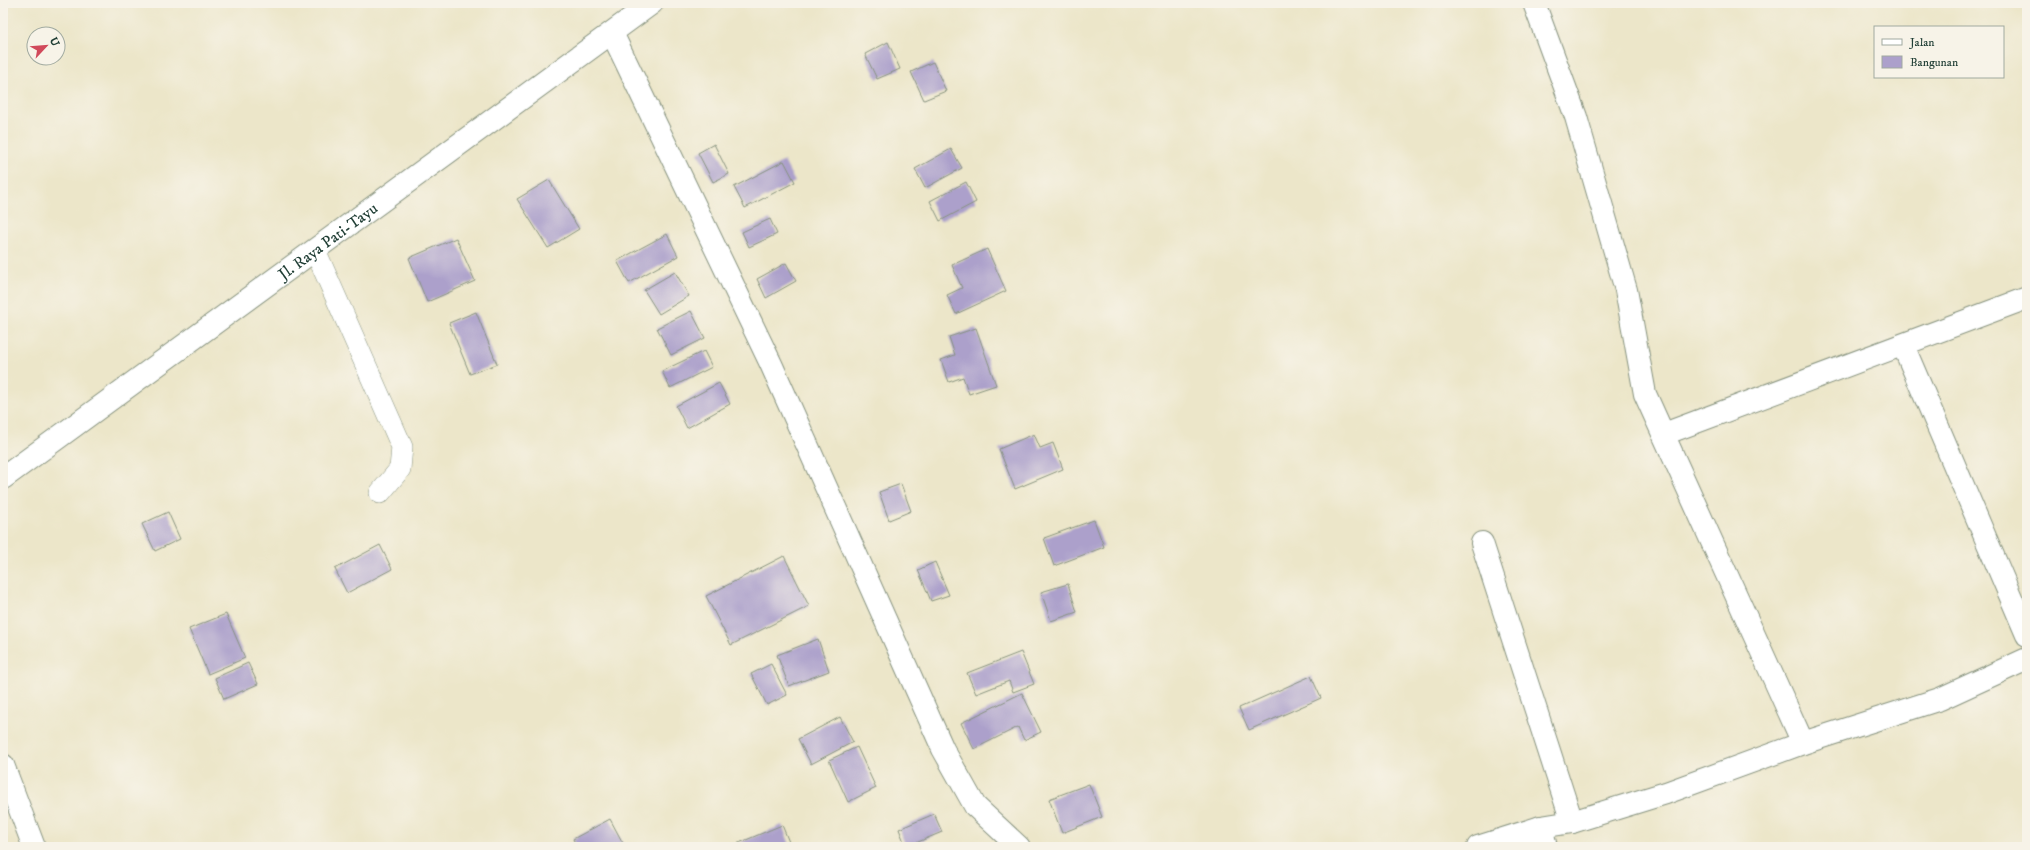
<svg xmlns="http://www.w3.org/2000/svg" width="2030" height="850" viewBox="0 0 2030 850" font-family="'IM FELL DW Pica',serif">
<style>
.building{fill:#aca0cb}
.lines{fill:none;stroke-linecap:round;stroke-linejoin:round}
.service-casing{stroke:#86927e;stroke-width:22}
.minor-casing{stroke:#86927e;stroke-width:24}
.primary-casing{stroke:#86927e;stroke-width:24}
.service{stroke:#fff;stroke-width:21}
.minor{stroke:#fff;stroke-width:22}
.primary{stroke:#fff;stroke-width:22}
.labels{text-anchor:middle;stroke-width:4;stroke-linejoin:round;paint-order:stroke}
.street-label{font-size:16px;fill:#1f3d34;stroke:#f7f3e8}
</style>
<rect width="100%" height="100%" fill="#f7f3e8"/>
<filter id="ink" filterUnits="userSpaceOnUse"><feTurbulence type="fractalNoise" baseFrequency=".025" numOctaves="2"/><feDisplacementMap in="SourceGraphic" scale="8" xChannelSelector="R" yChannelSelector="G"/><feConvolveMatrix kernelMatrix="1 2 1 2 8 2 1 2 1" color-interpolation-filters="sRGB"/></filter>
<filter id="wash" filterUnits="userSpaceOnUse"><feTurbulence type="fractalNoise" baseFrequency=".012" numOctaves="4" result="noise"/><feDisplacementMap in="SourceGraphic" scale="16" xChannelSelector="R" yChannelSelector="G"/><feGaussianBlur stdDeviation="0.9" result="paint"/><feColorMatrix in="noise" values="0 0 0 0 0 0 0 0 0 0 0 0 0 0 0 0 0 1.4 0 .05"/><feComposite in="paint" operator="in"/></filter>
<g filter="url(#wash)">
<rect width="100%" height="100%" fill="#ece6c9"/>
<g id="blocks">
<g class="building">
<path d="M 888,42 L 900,69 L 877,79 L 865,54 Z"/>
<path d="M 933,62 L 946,91 L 924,100 L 911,72 Z"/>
<path d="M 714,144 L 729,174 L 713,182 L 698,153 Z"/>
<path d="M 951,149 L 962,168 L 925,188 L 915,169 Z"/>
<path d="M 784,161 L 795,182 L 745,208 L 734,187 Z"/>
<path d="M 549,180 L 579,229 L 548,248 L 517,199 Z"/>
<path d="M 966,182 L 976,202 L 940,221 L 930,201 Z"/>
<path d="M 770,219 L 777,234 L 749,247 L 742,232 Z"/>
<path d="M 667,234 L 678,256 L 629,283 L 617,261 Z"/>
<path d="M 456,238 L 475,281 L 427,302 L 409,258 Z"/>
<path d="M 987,249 L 1006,291 L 956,314 L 947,295 L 962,288 L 952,265 Z"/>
<path d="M 786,263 L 796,281 L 766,298 L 757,279 Z"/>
<path d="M 675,272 L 689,296 L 659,314 L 644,290 Z"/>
<path d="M 691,311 L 705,338 L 671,355 L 657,328 Z"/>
<path d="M 476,312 L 497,364 L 470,374 L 449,323 Z"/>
<path d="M 976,328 L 996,385 L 969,394 L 963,377 L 949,382 L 941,360 L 955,355 L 949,337 Z"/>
<path d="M 704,351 L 712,367 L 670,388 L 662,371 Z"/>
<path d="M 719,383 L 730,404 L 687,428 L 676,406 Z"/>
<path d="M 1034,434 L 1040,448 L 1053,443 L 1063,469 L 1015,489 L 999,449 Z"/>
<path d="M 901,484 L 911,511 L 889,520 L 879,492 Z"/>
<path d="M 168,512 L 180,539 L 155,551 L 142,524 Z"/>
<path d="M 1094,520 L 1104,547 L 1054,566 L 1044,538 Z"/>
<path d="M 380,545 L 392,569 L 347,593 L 335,569 Z"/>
<path d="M 784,556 L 809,606 L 731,645 L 706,596 Z"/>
<path d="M 935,562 L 949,595 L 931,601 L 918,570 Z"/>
<path d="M 1068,584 L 1077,612 L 1051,621 L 1041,592 Z"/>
<path d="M 226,614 L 245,658 L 208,674 L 189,629 Z"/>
<path d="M 818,639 L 829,671 L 789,686 L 777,655 Z"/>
<path d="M 1021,652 L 1034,684 L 1013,692 L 1009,681 L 976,694 L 967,673 Z"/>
<path d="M 248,663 L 258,684 L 224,699 L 215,678 Z"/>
<path d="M 771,664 L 787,695 L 767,705 L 751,674 Z"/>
<path d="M 1311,676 L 1321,698 L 1249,730 L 1239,708 Z"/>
<path d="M 1022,693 L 1041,732 L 1024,740 L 1018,727 L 974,749 L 961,723 Z"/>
<path d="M 840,717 L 853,742 L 811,764 L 798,739 Z"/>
<path d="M 857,747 L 876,788 L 848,802 L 829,760 Z"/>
<path d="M 1089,784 L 1102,817 L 1062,833 L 1049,799 Z"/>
<path d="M 934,814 L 942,832 L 906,847 L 899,829 Z"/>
<path d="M 610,819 L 625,847 L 577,847 L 573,839 Z"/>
<path d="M 782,825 L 791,847 L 734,847 L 734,845 Z"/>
</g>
</g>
</g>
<g filter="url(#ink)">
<use href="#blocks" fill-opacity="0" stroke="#86927e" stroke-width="1"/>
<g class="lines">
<defs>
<path id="service" d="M 315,250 L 402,447 L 400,469 L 380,493"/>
<g id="minor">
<path d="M 1534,3 L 1576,117 L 1626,290 L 1645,394 L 1803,743"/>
<path d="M 612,33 L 771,364 L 943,749 L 975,806 L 1019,847"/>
<path d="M 1903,345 L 2027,635"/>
<path d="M 1664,434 L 2027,298"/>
<path d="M 1482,543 L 1572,822"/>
<path d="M 3,765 L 34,847"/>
<path d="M 1541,827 L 1546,847"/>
<path d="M 1478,847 L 1541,827 L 1572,822 L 1666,793 L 1803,743 L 1940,699 L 2027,659"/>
</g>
<g id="primary">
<path id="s1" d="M 3,478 L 652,3"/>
</g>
</defs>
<use href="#service" class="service-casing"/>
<use href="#minor" class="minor-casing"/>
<use href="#primary" class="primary-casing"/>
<use href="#service" class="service"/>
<use href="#minor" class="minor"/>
<use href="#primary" class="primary"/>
</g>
</g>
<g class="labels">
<g class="street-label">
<text dy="6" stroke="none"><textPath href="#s1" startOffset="402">Jl. Raya Pati-Tayu</textPath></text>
</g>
</g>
<rect width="2030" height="850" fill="none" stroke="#f7f3e8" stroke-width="16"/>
<rect x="1874" y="26" width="130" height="52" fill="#f7f3e8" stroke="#a1aaa0"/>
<rect x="1882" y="39" width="20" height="6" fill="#ffffff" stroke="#a1aaa0"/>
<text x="1910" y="46" font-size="12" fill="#1f3d34">Jalan</text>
<rect x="1882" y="56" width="20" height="12" fill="#aca0cb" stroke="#a1aaa0"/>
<text x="1910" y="66" font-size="12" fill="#1f3d34">Bangunan</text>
<g transform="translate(46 46) rotate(64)"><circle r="19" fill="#f7f3e8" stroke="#a1aaa0"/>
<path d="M0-3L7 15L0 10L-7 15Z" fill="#d1495b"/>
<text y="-6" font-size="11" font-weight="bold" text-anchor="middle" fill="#1f3d34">U</text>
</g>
</svg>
